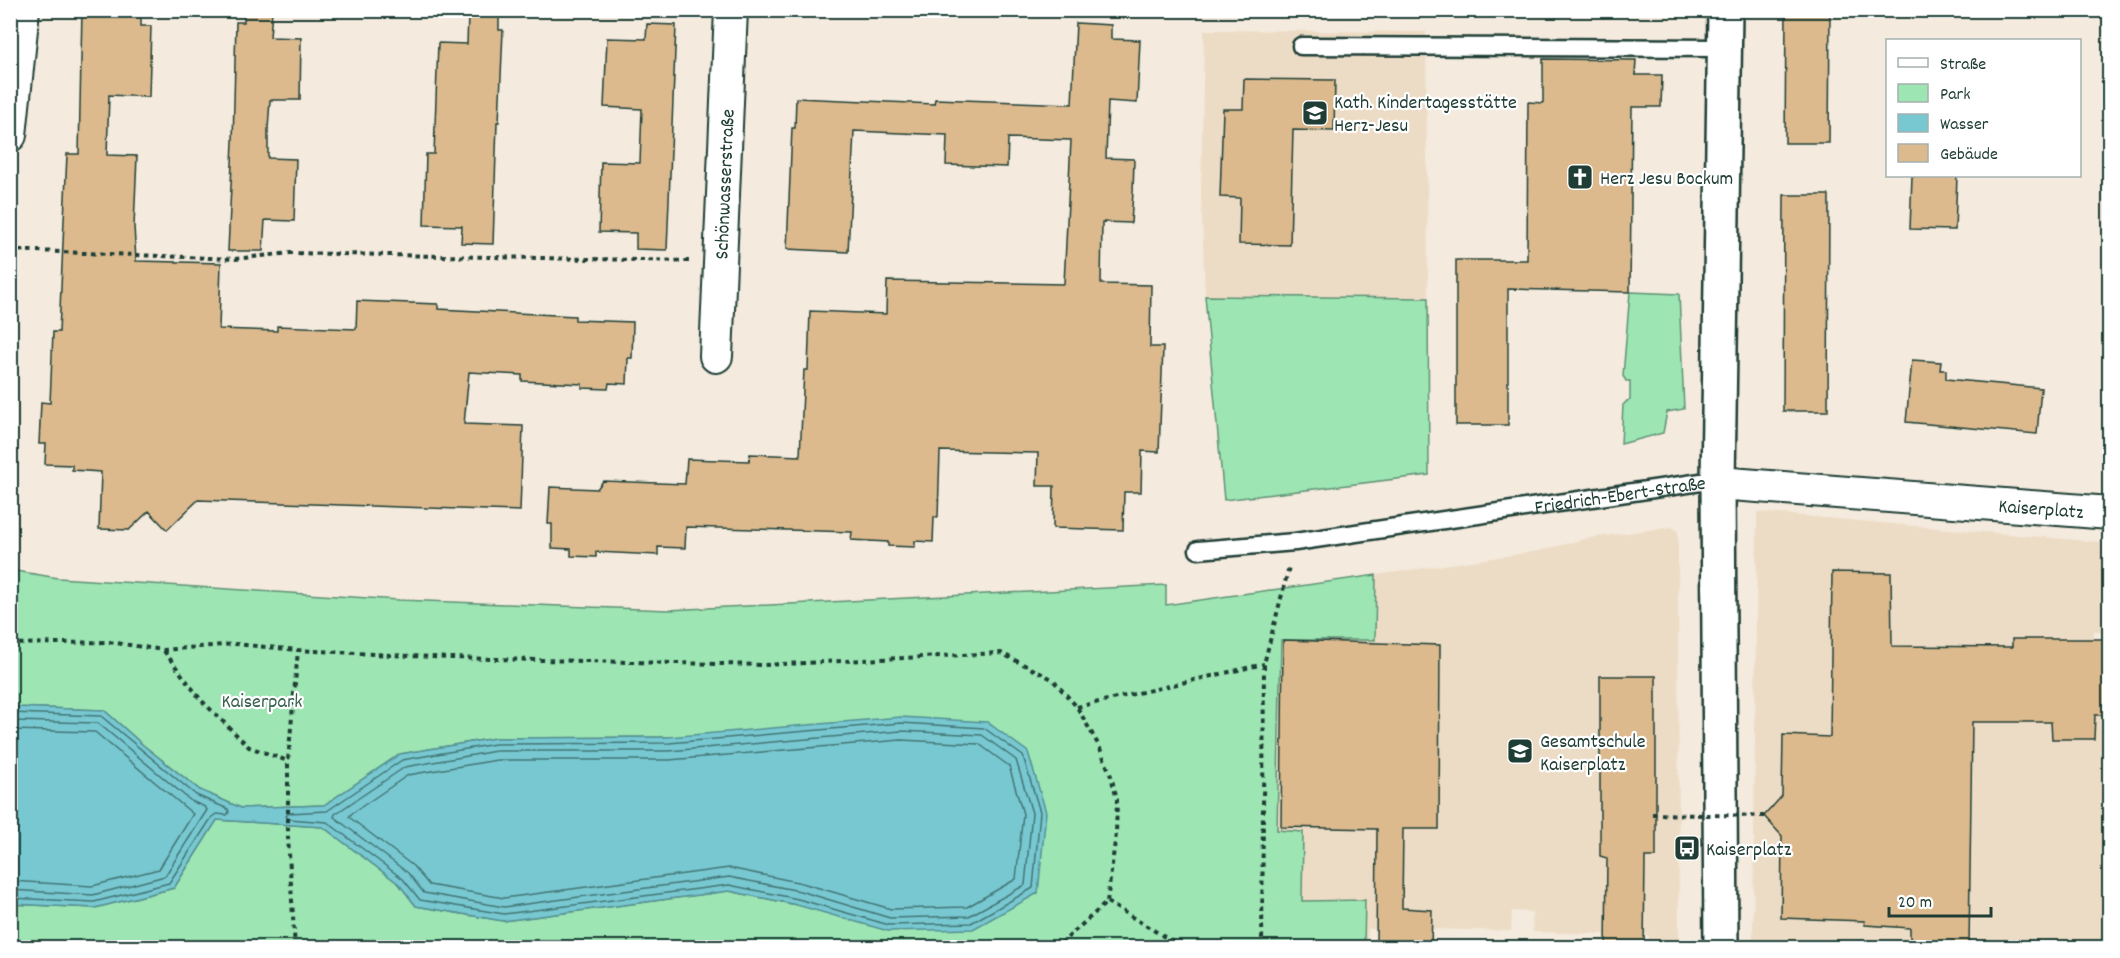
<svg xmlns="http://www.w3.org/2000/svg" width="2120" height="958" viewBox="0 0 2120 958" font-family="Dekko,sans-serif">
<style>
.built{fill:#eddcc5;fill-rule:evenodd}
.green{fill:#9de5b3;stroke:#5e9174;stroke-width:1.5}
.water{fill:#78c8d2;stroke:#549093;stroke-width:1.5}
.lines{fill:none;stroke-linecap:round;stroke-linejoin:round}
.shore{stroke:#437573;stroke-width:1.5}
.building{fill:#dcba8e;stroke:#1f3d34;stroke-width:1.5}
.service-casing{stroke:#1f3d34;stroke-width:21}
.minor-casing{stroke:#1f3d34;stroke-width:36}
.tertiary-casing{stroke:#1f3d34;stroke-width:38}
.path{stroke:#1f3d34;stroke-width:4;stroke-dasharray:4.5 4.5;stroke-linecap:butt}
.service{stroke:#fff;stroke-width:16}
.minor{stroke:#fff;stroke-width:32}
.tertiary{stroke:#fff;stroke-width:33}
.path-bridge{stroke:#1f3d34;stroke-width:4;stroke-dasharray:4.5 4.5;stroke-linecap:butt}
.labels{text-anchor:middle;stroke-width:4.5;stroke-linejoin:round;paint-order:stroke}
.poi-label{font-size:20px;fill:#1f3d34;stroke:#fff;text-anchor:start}
.street-label{font-size:20px;fill:#1f3d34;stroke:#fff}
.park-label{font-size:20px;fill:#385f4d;stroke:#fff}
</style>
<rect width="100%" height="100%" fill="#f4eadd"/>
<filter id="ink" filterUnits="userSpaceOnUse"><feTurbulence type="fractalNoise" baseFrequency=".0167" numOctaves="2"/><feDisplacementMap in="SourceGraphic" scale="12" xChannelSelector="R" yChannelSelector="G"/><feConvolveMatrix kernelMatrix="1 2 1 2 8 2 1 2 1" color-interpolation-filters="sRGB"/></filter>
<g filter="url(#ink)">
<g class="built">
<path d="M 1204,30 L 1426,32 L 1428,298 L 1205,296 L 1201,193 Z"/>
<path d="M 1757,512 L 2109,543 L 2109,631 L 2094,631 L 2094,648 L 2012,656 L 1892,646 L 1891,573 L 1832,572 L 1830,737 L 1783,736 L 1782,796 L 1764,815 L 1782,836 L 1781,918 L 1864,921 L 1865,925 L 1902,927 L 1910,924 L 1910,947 L 1753,948 Z"/>
<path d="M 1672,527 L 1678,531 L 1679,947 L 1649,947 L 1649,936 L 1644,934 L 1645,857 L 1656,857 L 1656,676 L 1600,676 L 1600,856 L 1607,858 L 1606,934 L 1533,932 L 1532,912 L 1512,911 L 1511,931 L 1431,929 L 1432,910 L 1410,908 L 1409,929 L 1368,929 L 1367,947 L 1364,947 L 1365,900 L 1302,901 L 1303,832 L 1277,831 L 1281,639 L 1375,640 L 1376,575 L 1539,551 L 1589,538 ZM 1284,641 L 1440,645 L 1439,828 L 1403,829 L 1402,895 L 1376,894 L 1377,829 L 1282,826 Z"/>
<path d="M 2095,715 L 2109,715 L 2109,947 L 1969,948 L 1972,722 L 2051,722 L 2053,739 L 2093,739 Z"/>
</g>
<g class="green">
<path d="M 1630,292 L 1679,294 L 1684,409 L 1667,412 L 1663,433 L 1621,444 L 1623,405 L 1627,401 L 1630,400 L 1630,381 L 1626,381 L 1623,376 Z"/>
<path d="M 1205,296 L 1428,298 L 1429,475 L 1224,500 Z"/>
<path d="M 10,570 L 58,578 L 399,600 L 668,610 L 1166,585 L 1166,605 L 1376,575 L 1375,640 L 1281,640 L 1277,830 L 1303,832 L 1302,901 L 1365,900 L 1364,947 L 11,947 L 11,904 L 95,908 L 174,888 L 217,820 L 323,827 L 399,884 L 416,906 L 503,921 L 729,891 L 797,905 L 668,737 L 495,738 L 400,754 L 324,805 L 241,808 L 200,790 L 143,745 L 104,710 L 11,707 Z"/>
</g>
<path class="water" d="M 11,707 L 104,710 L 143,745 L 200,790 L 241,808 L 324,805 L 400,754 L 495,738 L 668,737 L 901,717 L 987,722 L 1028,752 L 1046,812 L 1038,893 L 973,929 L 888,931 L 797,905 L 729,891 L 503,921 L 416,906 L 399,884 L 323,827 L 217,820 L 174,888 L 95,908 L 11,904 Z"/>
<g class="lines">
<g class="shore">
<path d="M 10,713 L 101,716 L 196,795 L 228,809 L 229,812 L 227,815 L 216,814 L 212,817 L 169,883 L 94,902 L 10,898"/>
<path d="M 10,721 L 98,723 L 191,801 L 205,807 L 207,810 L 165,876 L 93,895 L 10,890"/>
<path d="M 901,723 L 984,728 L 1023,756 L 1040,812 L 1033,888 L 971,923 L 889,925 L 798,899 L 729,885 L 504,914 L 420,900 L 403,879 L 327,822 L 289,819 L 286,816 L 289,813 L 327,811 L 402,760 L 495,744 L 669,743 Z"/>
<path d="M 10,730 L 95,732 L 193,814 L 159,869 L 92,886 L 10,881"/>
<path d="M 901,731 L 982,735 L 1016,760 L 1032,813 L 1025,885 L 969,916 L 890,918 L 800,891 L 729,877 L 504,907 L 424,893 L 408,873 L 334,817 L 335,814 L 405,767 L 496,751 L 669,751 Z"/>
<path d="M 901,740 L 979,744 L 1009,766 L 1023,814 L 1016,879 L 967,907 L 891,909 L 802,883 L 729,868 L 504,898 L 429,885 L 413,866 L 349,817 L 351,814 L 408,775 L 497,760 L 669,760 Z"/>
</g>
</g>
<g class="building">
<path d="M 82,10 L 141,10 L 141,26 L 151,26 L 149,97 L 109,95 L 107,155 L 137,156 L 134,226 L 136,261 L 221,263 L 219,329 L 277,331 L 277,326 L 356,329 L 357,301 L 438,304 L 438,309 L 575,316 L 575,320 L 633,322 L 632,358 L 628,358 L 627,384 L 609,383 L 608,389 L 582,388 L 582,384 L 522,381 L 522,375 L 469,372 L 464,424 L 523,426 L 520,511 L 198,500 L 167,530 L 149,511 L 129,530 L 99,529 L 101,472 L 72,470 L 72,465 L 45,464 L 46,444 L 39,444 L 41,402 L 50,403 L 53,332 L 59,332 L 67,154 L 79,154 Z"/>
<path d="M 244,10 L 272,10 L 270,37 L 301,38 L 300,100 L 270,100 L 268,129 L 268,158 L 296,159 L 294,221 L 265,220 L 263,251 L 228,251 L 233,142 L 236,22 L 244,22 Z"/>
<path d="M 1786,10 L 1830,10 L 1829,143 L 1785,143 Z"/>
<path d="M 468,16 L 499,17 L 499,30 L 503,30 L 499,122 L 497,122 L 493,244 L 461,243 L 462,226 L 424,225 L 426,154 L 434,154 L 438,43 L 467,44 Z"/>
<path d="M 1076,23 L 1111,25 L 1111,39 L 1140,40 L 1137,103 L 1108,101 L 1106,158 L 1134,159 L 1133,192 L 1131,223 L 1102,222 L 1101,284 L 1151,285 L 1150,347 L 1163,347 L 1159,452 L 1142,451 L 1141,492 L 1124,492 L 1123,530 L 1053,528 L 1054,486 L 1037,486 L 1038,453 L 940,451 L 938,517 L 934,517 L 933,542 L 915,541 L 915,547 L 888,546 L 888,542 L 851,540 L 852,532 L 686,527 L 685,548 L 658,547 L 658,555 L 596,552 L 596,557 L 571,556 L 571,549 L 552,548 L 552,524 L 548,524 L 550,487 L 597,489 L 603,481 L 685,484 L 687,459 L 749,461 L 750,454 L 800,456 L 804,370 L 808,370 L 810,311 L 886,314 L 887,281 L 1064,284 L 1071,140 L 1008,138 L 1007,167 L 976,166 L 946,165 L 947,135 L 854,131 L 848,252 L 787,249 L 792,128 L 795,128 L 796,98 L 934,104 L 935,99 L 1072,104 Z"/>
<path d="M 647,24 L 676,25 L 667,250 L 636,249 L 636,233 L 599,232 L 601,162 L 640,163 L 642,109 L 604,107 L 607,38 L 646,39 Z"/>
<path d="M 1543,59 L 1636,60 L 1635,75 L 1662,75 L 1661,107 L 1632,107 L 1630,292 L 1508,289 L 1508,425 L 1456,425 L 1456,260 L 1527,260 L 1528,102 L 1543,103 Z"/>
<path d="M 1244,79 L 1335,80 L 1334,131 L 1293,130 L 1290,245 L 1239,244 L 1240,198 L 1220,197 L 1223,109 L 1243,109 Z"/>
<path d="M 1912,176 L 1957,176 L 1955,230 L 1910,229 Z"/>
<path d="M 1784,195 L 1829,195 L 1828,411 L 1783,411 Z"/>
<path d="M 1912,360 L 1941,362 L 1940,370 L 1946,370 L 1946,379 L 2041,388 L 2037,434 L 1906,422 Z"/>
<path d="M 1832,572 L 1891,573 L 1892,646 L 2012,647 L 2012,639 L 2109,639 L 2109,715 L 2095,715 L 2094,739 L 2052,739 L 2051,722 L 1972,722 L 1969,948 L 1910,948 L 1910,928 L 1865,925 L 1864,921 L 1781,918 L 1782,836 L 1764,816 L 1782,796 L 1783,735 L 1830,737 Z"/>
<path d="M 1283,640 L 1440,645 L 1439,829 L 1403,829 L 1402,908 L 1432,910 L 1431,948 L 1376,948 L 1377,829 L 1281,827 Z"/>
<path d="M 1600,676 L 1656,676 L 1656,857 L 1645,857 L 1644,948 L 1606,948 L 1607,858 L 1600,856 Z"/>
</g>
<g class="lines">
<defs>
<g id="service">
<path d="M 1301,46 L 1725,48"/>
<path id="s1" d="M 1198,550 L 1295,542 L 1701,482 L 1718,483"/>
</g>
<g id="minor">
<path d="M 10,135 L 23,10"/>
<path id="s2" d="M 716,356 L 731,10"/>
<path id="s3" d="M 1718,483 L 2110,513"/>
</g>
<path id="tertiary" d="M 1721,948 L 1718,483 L 1725,10"/>
</defs>
<use href="#service" class="service-casing"/>
<use href="#minor" class="minor-casing"/>
<use href="#tertiary" class="tertiary-casing"/>
<g class="path">
<path d="M 10,250 L 235,259 L 290,253 L 689,261"/>
<path d="M 10,644 L 109,642 L 163,650 L 235,644 L 298,650 L 449,658 L 764,665 L 1001,653 L 1052,679 L 1077,707 L 1099,746 L 1111,776 L 1117,800 L 1116,834 L 1107,902 L 1056,948"/>
<path d="M 164,651 L 201,700 L 249,747 L 288,761"/>
<path d="M 1077,707 L 1264,664"/>
<path d="M 1107,902 L 1183,948"/>
<path d="M 295,948 L 288,838 L 288,761 L 298,650"/>
<path d="M 1262,948 L 1264,664 L 1289,567"/>
</g>
<use href="#service" class="service"/>
<use href="#minor" class="minor"/>
<use href="#tertiary" class="tertiary"/>
<path class="path-bridge" d="M 1652,814 L 1764,816"/>
</g>
</g>
<defs>
<symbol id="school-square" viewBox="-11 -11 22 22"><rect x="-9" y="-9" width="18" height="18" rx="4" fill="#1f3d34" stroke="#fff"/><path d="M0-5L7-2L0 1L-7-2ZM-4 1L0 2.5L4 1V4Q0 6-4 4Z" fill="#fff"/></symbol>
<symbol id="church-square" viewBox="-11 -11 22 22"><rect x="-9" y="-9" width="18" height="18" rx="4" fill="#1f3d34" stroke="#fff"/><path d="M-1.2-6h2.4v3.5h3.3v2.4h-3.3V6h-2.4V-.1h-3.3v-2.4h3.3Z" fill="#fff"/></symbol>
<symbol id="bus-square" viewBox="-11 -11 22 22"><rect x="-9" y="-9" width="18" height="18" rx="4" fill="#1f3d34" stroke="#fff"/><path d="M-5-6H5V4H4V6H2V4H-2V6H-4V4H-5ZM-3.5-4V0h7V-4ZM-3.5 1.2v1.5H-2V1.2ZM2 1.2v1.5H3.5V1.2Z" fill="#fff"/></symbol>
</defs>
<g fill-rule="evenodd">
<use href="#school-square" x="1300" y="98" width="30" height="30"/>
<use href="#church-square" x="1565" y="162" width="30" height="30"/>
<use href="#school-square" x="1505" y="736" width="30" height="30"/>
<use href="#bus-square" x="1672" y="833" width="30" height="30"/>
</g>
<g class="labels">
<g class="poi-label">
<text x="1334" y="108">Kath. Kindertagesstätte<tspan x="1334" dy="23">Herz-Jesu</tspan></text>
<text x="1600" y="184">Herz Jesu Bockum</text>
<text x="1540" y="747">Gesamtschule<tspan x="1540" dy="23">Kaiserplatz</tspan></text>
<text x="1706" y="855">Kaiserplatz</text>
</g>
<g class="street-label">
<text dy="7" stroke="none"><textPath href="#s2" startOffset="172">Schönwasserstraße</textPath></text>
<text dy="7" stroke="none"><textPath href="#s1" startOffset="426">Friedrich-Ebert-Straße</textPath></text>
<text dy="7" stroke="none"><textPath href="#s3" startOffset="324">Kaiserplatz</textPath></text>
</g>
<g class="park-label">
<text x="262" y="707">Kaiserpark</text>
</g>
</g>
<rect width="2120" height="958" fill="none" stroke="#fff" stroke-width="36"/>
<rect x="18" y="18" width="2084" height="922" fill="none" stroke="#1f3d34" stroke-width="2" filter="url(#ink)"/>
<rect x="1886" y="39" width="195" height="138" fill="#ffffff" stroke="#a5b1ae" stroke-width="1.5"/>
<rect x="1898" y="58" width="30" height="9" fill="#ffffff" stroke="#a5b1ae" stroke-width="1.5"/>
<text x="1940" y="69" font-size="18" fill="#1f3d34">Straße</text>
<rect x="1898" y="84" width="30" height="18" fill="#9de5b3" stroke="#a5b1ae" stroke-width="1.5"/>
<text x="1940" y="99" font-size="18" fill="#1f3d34">Park</text>
<rect x="1898" y="114" width="30" height="18" fill="#78c8d2" stroke="#a5b1ae" stroke-width="1.5"/>
<text x="1940" y="129" font-size="18" fill="#1f3d34">Wasser</text>
<rect x="1898" y="144" width="30" height="18" fill="#dcba8e" stroke="#a5b1ae" stroke-width="1.5"/>
<text x="1940" y="159" font-size="18" fill="#1f3d34">Gebäude</text>
<path d="M1889 907v9h102v-9" fill="none" stroke="#1f3d34" stroke-width="3"/>
<text x="1898" y="907" font-size="18" fill="#1f3d34" stroke="#ffffff" stroke-width="4.5" paint-order="stroke">20 m</text>
</svg>
